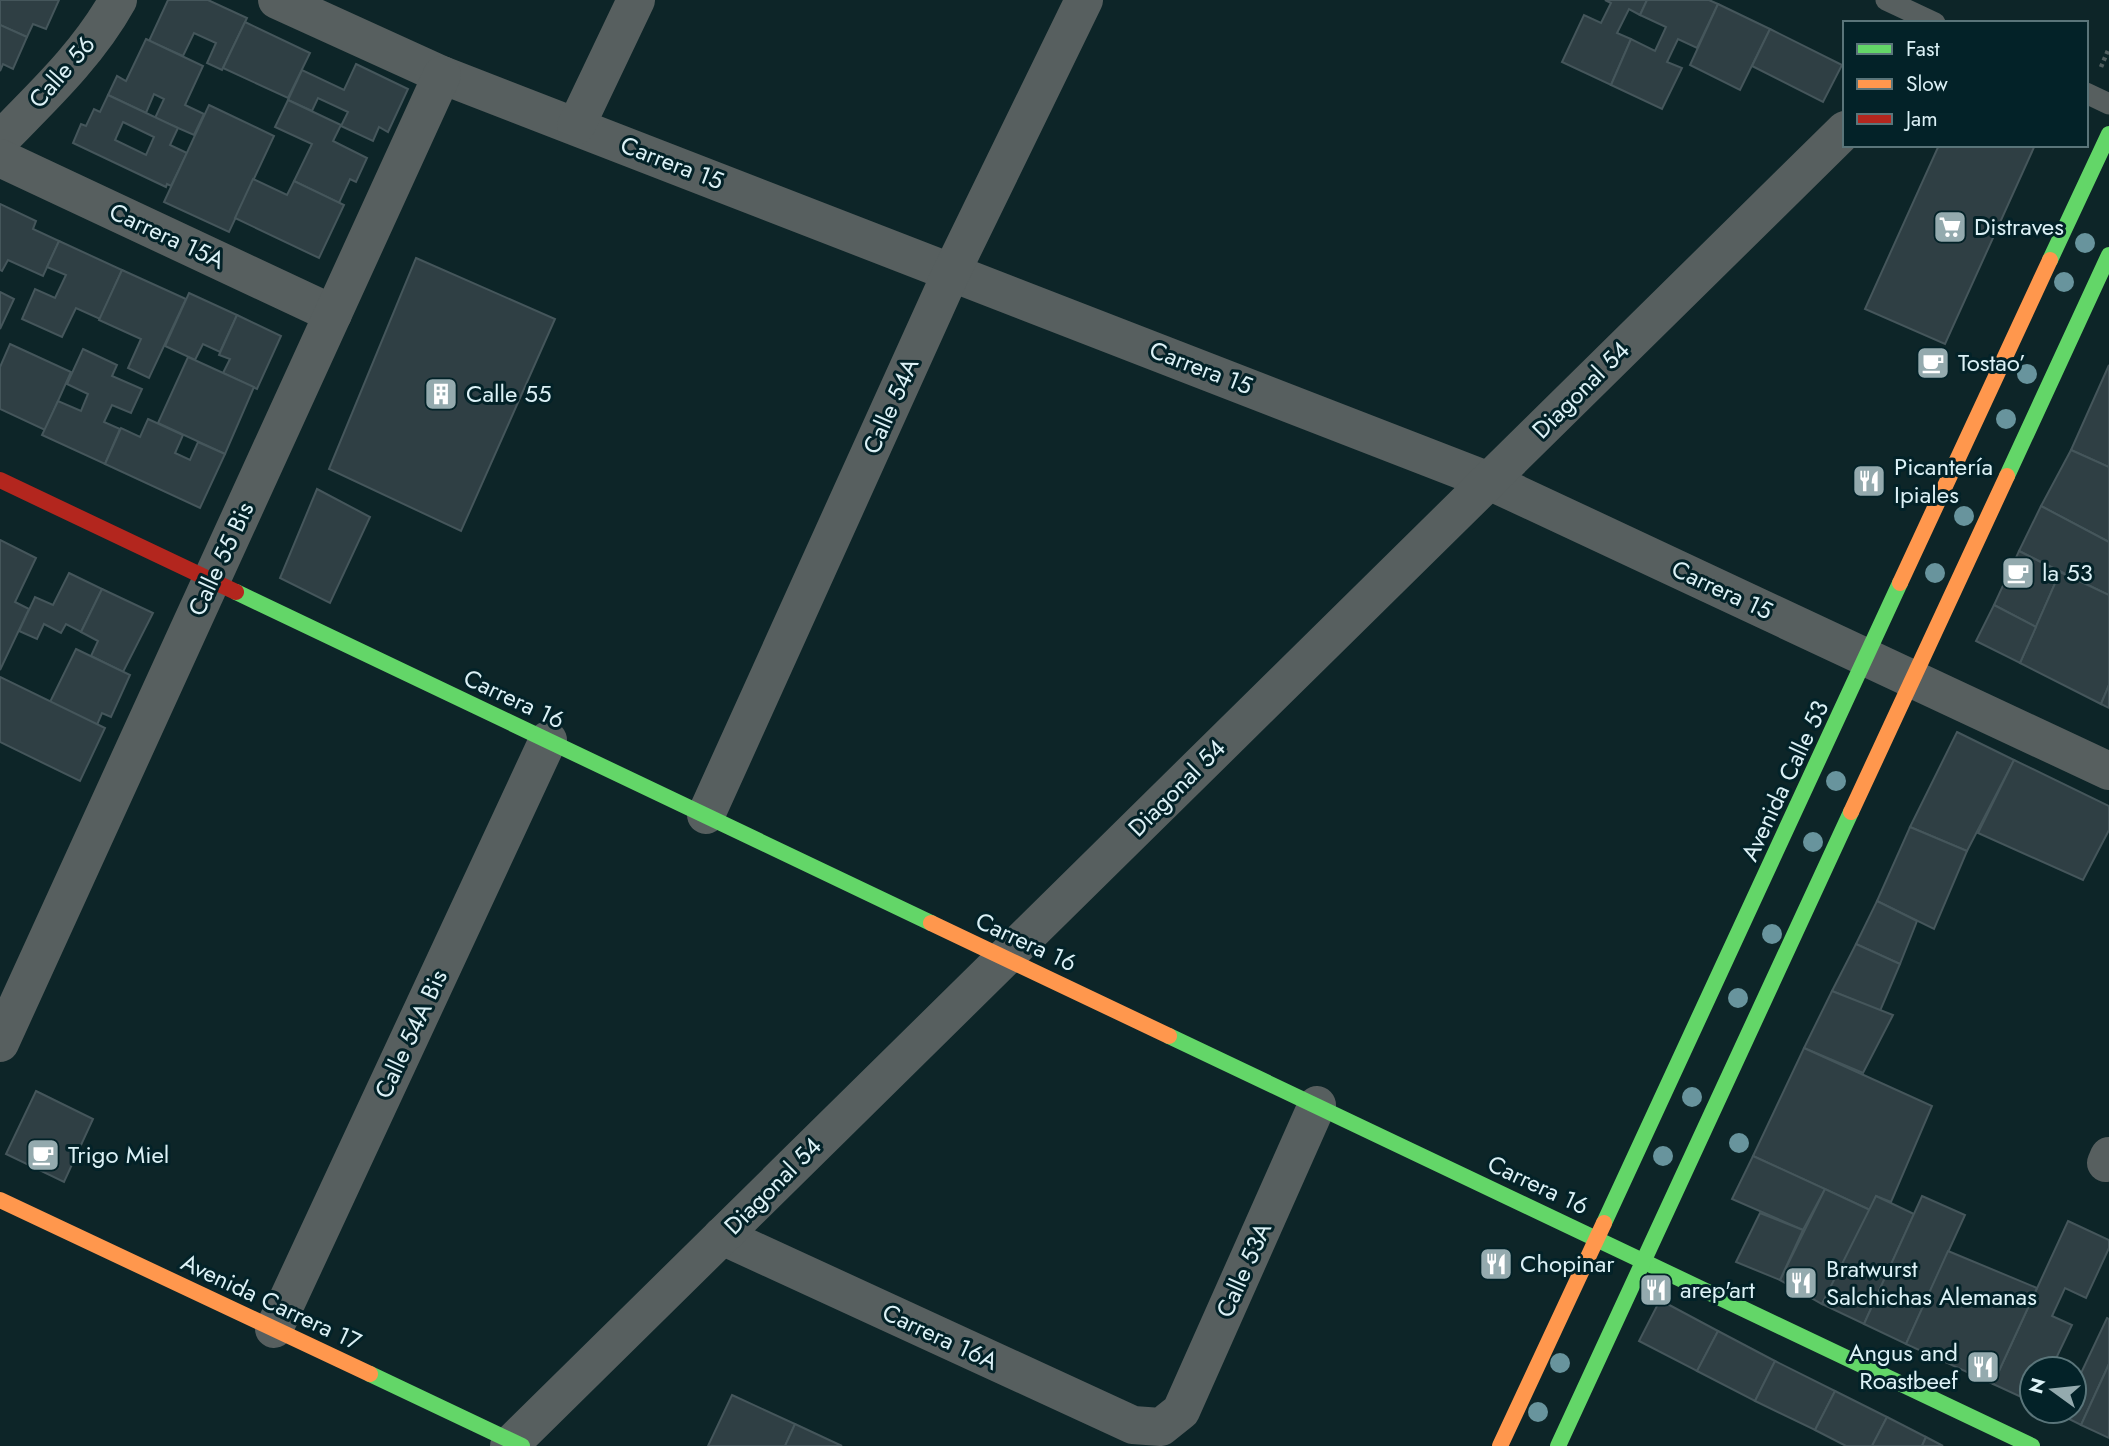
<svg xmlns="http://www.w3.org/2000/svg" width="2109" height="1446" viewBox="0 0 2109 1446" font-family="Jost,sans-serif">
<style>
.building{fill:#2f3f44;stroke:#45565b;stroke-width:2;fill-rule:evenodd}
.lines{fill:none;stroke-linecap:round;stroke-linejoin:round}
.path{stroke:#515e5f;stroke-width:4.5;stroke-dasharray:3.5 3.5;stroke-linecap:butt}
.lane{stroke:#575f5f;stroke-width:21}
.street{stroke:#575f5f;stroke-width:38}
.fast{stroke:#63d668;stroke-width:16}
.slow{stroke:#ff974d;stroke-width:16}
.jam{stroke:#b3261e;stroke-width:16}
.tree{fill:#68949d}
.labels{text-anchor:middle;stroke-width:6;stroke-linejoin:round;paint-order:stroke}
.street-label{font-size:24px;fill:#dcf1f6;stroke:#032228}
.poi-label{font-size:24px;fill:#dcf1f6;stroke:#032228;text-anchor:start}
</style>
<rect width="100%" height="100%" fill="#0d2528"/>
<g class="building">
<path d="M 0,0 L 59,0 L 46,29 L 33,24 L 27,37 L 0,25 Z"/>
<path d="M 168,0 L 208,0 L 247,18 L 222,70 L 207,63 L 216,43 L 194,33 L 183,56 L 149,41 Z"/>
<path d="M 1605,0 L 1647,0 L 1640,15 L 1629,9 L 1617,33 L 1631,39 L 1611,85 L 1562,62 L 1584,15 L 1601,23 L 1611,3 Z"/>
<path d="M 1647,0 L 1709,0 L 1718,4 L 1697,48 L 1678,39 L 1667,62 L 1682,68 L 1662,109 L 1611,85 L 1631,39 L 1655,51 L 1666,27 L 1640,15 Z"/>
<path d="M 1718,4 L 1770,29 L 1740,90 L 1690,65 Z"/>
<path d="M 245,22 L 310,53 L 288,98 L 223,68 Z"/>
<path d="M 0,25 L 27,37 L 13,69 L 3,64 L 0,71 Z"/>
<path d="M 1770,29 L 1842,65 L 1823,102 L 1752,66 Z"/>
<path d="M 146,39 L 203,66 L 185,105 L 204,114 L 194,135 L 155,118 L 164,99 L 154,94 L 146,113 L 108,95 L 117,76 L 126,81 Z"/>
<path d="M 356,64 L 408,89 L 388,132 L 379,127 L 373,141 L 341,126 L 348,112 L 318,98 L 312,111 L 288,100 L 302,70 L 344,90 Z"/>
<path d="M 108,95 L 178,128 L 170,145 L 187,153 L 171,186 L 167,184 L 166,187 L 73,143 L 81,124 L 86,126 L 94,109 L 100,112 ZM 123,122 L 154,137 L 146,155 L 115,140 Z"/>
<path d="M 288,100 L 341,125 L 333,141 L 367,158 L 356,182 L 350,179 L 339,203 L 294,181 L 312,144 L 275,127 Z"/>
<path d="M 209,105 L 274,136 L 229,232 L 164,202 Z"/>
<path d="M 1939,145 L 2035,145 L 1945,344 L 1865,309 Z"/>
<path d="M 253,179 L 287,195 L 294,181 L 344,205 L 319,258 L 235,218 Z"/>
<path d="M 0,204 L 36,221 L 33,229 L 59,241 L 43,276 L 8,260 L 2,271 L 0,270 Z"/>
<path d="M 59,241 L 122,270 L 100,319 L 76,308 L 62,337 L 22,319 L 35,289 L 55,298 L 66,275 L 47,267 Z"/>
<path d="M 416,258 L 555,319 L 461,531 L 329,469 Z"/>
<path d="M 122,270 L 186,299 L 149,378 L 128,368 L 141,339 L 99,320 Z"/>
<path d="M 0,292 L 14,299 L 0,329 Z"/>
<path d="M 189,293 L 237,315 L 220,352 L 203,344 L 195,360 L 165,346 Z"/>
<path d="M 237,315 L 281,336 L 257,389 L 223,373 L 230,359 L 219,355 Z"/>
<path d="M 10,344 L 71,372 L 45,430 L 0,409 L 0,367 Z"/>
<path d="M 83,349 L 117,365 L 112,376 L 142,389 L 131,413 L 112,405 L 104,422 L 120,429 L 105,464 L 42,435 L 58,401 L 81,411 L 88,394 L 67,384 Z"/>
<path d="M 188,357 L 254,387 L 225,454 L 158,423 Z"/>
<path d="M 2109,365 L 2109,467 L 2071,450 Z"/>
<path d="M 148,419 L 183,435 L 175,453 L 190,460 L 198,442 L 225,454 L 200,508 L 105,464 L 121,428 L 140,437 Z"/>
<path d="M 2071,450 L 2109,467 L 2109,542 L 2041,506 Z"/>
<path d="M 317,489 L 370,517 L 330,603 L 280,578 Z"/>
<path d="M 2041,506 L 2109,542 L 2109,595 L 2019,551 Z"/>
<path d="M 0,540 L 36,558 L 15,602 L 29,609 L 0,670 Z"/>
<path d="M 2019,551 L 2060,572 L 2036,627 L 1994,605 Z"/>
<path d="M 2060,572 L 2109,595 L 2109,685 L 2101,704 L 2020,663 Z"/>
<path d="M 69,573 L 102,589 L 81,632 L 66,624 L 61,633 L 44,624 L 37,639 L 19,631 L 35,597 L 53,605 Z"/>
<path d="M 102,589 L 153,613 L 123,672 L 91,656 L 98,641 L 81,632 Z"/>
<path d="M 1994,605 L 2036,627 L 2020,663 L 1976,641 Z"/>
<path d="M 76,649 L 130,675 L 111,717 L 102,713 L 97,725 L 50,702 Z"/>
<path d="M 0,677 L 105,728 L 80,781 L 0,742 Z"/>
<path d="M 2109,685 L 2109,708 L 2101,704 Z"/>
<path d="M 1957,732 L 2014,760 L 1967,851 L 1910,827 Z"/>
<path d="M 2014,760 L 2109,806 L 2109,830 L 2083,880 L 1978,833 Z"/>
<path d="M 1910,827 L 1967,851 L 1934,929 L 1877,901 Z"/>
<path d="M 1877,901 L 1917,921 L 1900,964 L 1856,944 Z"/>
<path d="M 1856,944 L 1900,964 L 1880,1011 L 1832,991 Z"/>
<path d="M 1832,991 L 1893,1015 L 1863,1073 L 1804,1048 Z"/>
<path d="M 1804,1048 L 1932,1106 L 1891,1202 L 1876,1196 L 1870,1210 L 1753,1156 Z"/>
<path d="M 36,1091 L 93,1119 L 64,1182 L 6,1154 Z"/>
<path d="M 1753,1156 L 1825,1189 L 1803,1230 L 1732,1199 Z"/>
<path d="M 1825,1189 L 1870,1210 L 1822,1304 L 1780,1280 Z"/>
<path d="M 1876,1196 L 1914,1214 L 1864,1324 L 1822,1304 Z"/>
<path d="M 1922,1196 L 1965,1215 L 1906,1344 L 1864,1324 Z"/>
<path d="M 1760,1213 L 1803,1230 L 1780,1280 L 1736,1262 Z"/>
<path d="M 2068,1221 L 2109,1240 L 2109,1248 L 2086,1298 L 2065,1288 L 2052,1316 L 2072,1325 L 2051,1369 L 2032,1369 L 2032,1402 L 1993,1384 Z"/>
<path d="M 1948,1251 L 2037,1288 L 1993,1384 L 1906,1344 Z"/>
<path d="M 1660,1300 L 1718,1331 L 1697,1371 L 1639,1341 Z"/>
<path d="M 2107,1318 L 2109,1319 L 2109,1364 L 2081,1425 L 2061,1415 L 2063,1411 L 2074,1411 L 2074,1388 Z"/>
<path d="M 1718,1331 L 1775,1361 L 1755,1401 L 1697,1371 Z"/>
<path d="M 1775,1361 L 1835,1391 L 1815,1430 L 1755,1401 Z"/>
<path d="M 2109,1364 L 2109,1438 L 2081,1425 Z"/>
<path d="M 1835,1391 L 1887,1417 L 1872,1446 L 1846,1446 L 1815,1430 Z"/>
<path d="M 732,1395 L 795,1424 L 785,1446 L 708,1446 Z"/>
<path d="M 1887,1417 L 1926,1437 L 1922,1446 L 1872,1446 Z"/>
<path d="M 795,1424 L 842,1446 L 785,1446 Z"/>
<path d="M 1926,1437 L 1943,1446 L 1922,1446 Z"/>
</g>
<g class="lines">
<path class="path" d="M 2101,67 L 2109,48"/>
<g class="lane">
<path d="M 1886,0 L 1935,23"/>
<path d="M 2086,93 L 2109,104"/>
</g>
<g class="street">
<path d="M 277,0 L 442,75 L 1489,481 L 2109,771"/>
<path d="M 576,126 L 636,0"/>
<path d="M 0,140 C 43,96 88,54 118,0"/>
<path d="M 0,158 L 333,314"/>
<path d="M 706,815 L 952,271 L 1084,0"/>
<path d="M 0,1043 L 442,75"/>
<path d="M 2106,1163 L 2109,1156"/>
<path d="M 722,1236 L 1133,1425 L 1161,1427 L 1181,1411 L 1317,1105"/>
<path d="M 274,1329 L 548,740"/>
<path d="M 509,1446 L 1845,130"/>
</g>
<g class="fast">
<path d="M 2050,260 L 2109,134"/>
<path d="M 2007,476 L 2109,255"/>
<path d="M 236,592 L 931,923"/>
<path d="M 1169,1036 L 2032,1446"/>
<path d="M 1604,1223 L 1900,583"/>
<path d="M 370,1374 L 522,1446"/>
<path d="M 1558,1446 L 1851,812"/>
</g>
<g class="slow">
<path d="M 1900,583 L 2050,260"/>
<path d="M 1851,812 L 2007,476"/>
<path d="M 931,923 L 1169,1036"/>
<path d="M 0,1200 L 370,1374"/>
<path d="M 1500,1446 L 1604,1223"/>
</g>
<path class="jam" d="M 0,480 L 236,592"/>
</g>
<g class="tree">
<circle cx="2085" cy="243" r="10"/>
<circle cx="2064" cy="282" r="10"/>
<circle cx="2027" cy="374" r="10"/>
<circle cx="2006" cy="419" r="10"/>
<circle cx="1964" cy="516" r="10"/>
<circle cx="1935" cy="573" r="10"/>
<circle cx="1836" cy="781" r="10"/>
<circle cx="1813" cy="842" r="10"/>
<circle cx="1772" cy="934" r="10"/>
<circle cx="1738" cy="998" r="10"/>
<circle cx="1692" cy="1097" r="10"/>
<circle cx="1739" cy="1143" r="10"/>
<circle cx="1663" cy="1156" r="10"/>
<circle cx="1560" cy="1363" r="10"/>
<circle cx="1538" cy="1412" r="10"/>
</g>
<defs>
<symbol id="supermarket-square" viewBox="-11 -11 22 22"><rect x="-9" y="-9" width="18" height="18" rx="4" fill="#94aaae" stroke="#032228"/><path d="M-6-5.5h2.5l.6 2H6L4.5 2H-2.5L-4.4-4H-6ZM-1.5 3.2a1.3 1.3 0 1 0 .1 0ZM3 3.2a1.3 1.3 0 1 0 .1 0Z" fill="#fff"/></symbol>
<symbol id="cafe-square" viewBox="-11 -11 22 22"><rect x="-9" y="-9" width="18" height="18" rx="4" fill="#94aaae" stroke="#032228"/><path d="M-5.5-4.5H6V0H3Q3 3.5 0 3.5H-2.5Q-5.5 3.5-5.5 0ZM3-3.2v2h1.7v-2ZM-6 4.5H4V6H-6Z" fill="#fff"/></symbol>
<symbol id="building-square" viewBox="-11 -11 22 22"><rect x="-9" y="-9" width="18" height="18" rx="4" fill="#94aaae" stroke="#032228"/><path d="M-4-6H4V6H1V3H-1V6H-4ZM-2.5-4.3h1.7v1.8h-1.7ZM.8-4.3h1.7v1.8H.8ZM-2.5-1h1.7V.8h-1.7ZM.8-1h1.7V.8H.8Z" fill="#fff"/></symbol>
<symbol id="restaurant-square" viewBox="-11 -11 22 22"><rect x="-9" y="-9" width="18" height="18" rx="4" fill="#94aaae" stroke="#032228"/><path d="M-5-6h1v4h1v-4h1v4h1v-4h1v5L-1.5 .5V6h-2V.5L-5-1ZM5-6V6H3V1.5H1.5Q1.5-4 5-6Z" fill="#fff"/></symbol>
</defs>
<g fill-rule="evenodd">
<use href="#supermarket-square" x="1931" y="208" width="38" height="38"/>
<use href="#cafe-square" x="1914" y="344" width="38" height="38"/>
<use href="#building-square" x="422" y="375" width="38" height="38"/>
<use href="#restaurant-square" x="1850" y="462" width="38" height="38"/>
<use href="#cafe-square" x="1999" y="554" width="38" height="38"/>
<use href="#cafe-square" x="24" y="1136" width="38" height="38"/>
<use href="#restaurant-square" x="1477" y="1245" width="38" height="38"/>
<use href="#restaurant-square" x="1782" y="1264" width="38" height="38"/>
<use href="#restaurant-square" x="1637" y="1271" width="38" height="38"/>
<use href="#restaurant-square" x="1964" y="1348" width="38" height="38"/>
</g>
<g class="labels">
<g class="street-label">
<text transform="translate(62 72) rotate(-49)" y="8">Calle 56</text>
<text transform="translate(672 163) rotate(21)" y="8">Carrera 15</text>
<text transform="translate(167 236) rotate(25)" y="8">Carrera 15A</text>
<text transform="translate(1201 368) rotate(21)" y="8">Carrera 15</text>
<text transform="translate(1581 390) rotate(-45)" y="8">Diagonal 54</text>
<text transform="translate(891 406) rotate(-66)" y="8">Calle 54A</text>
<text transform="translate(221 559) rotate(-65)" y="8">Calle 55 Bis</text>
<text transform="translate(1722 590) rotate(25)" y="8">Carrera 15</text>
<text transform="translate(514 699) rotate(25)" y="8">Carrera 16</text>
<text transform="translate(1785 781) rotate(-65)" y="8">Avenida Calle 53</text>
<text transform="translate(1177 788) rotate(-45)" y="8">Diagonal 54</text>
<text transform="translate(1026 942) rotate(25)" y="8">Carrera 16</text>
<text transform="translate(411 1034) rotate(-65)" y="8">Calle 54A Bis</text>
<text transform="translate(1538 1185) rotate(25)" y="8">Carrera 16</text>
<text transform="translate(773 1186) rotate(-45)" y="8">Diagonal 54</text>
<text transform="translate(1244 1270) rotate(-66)" y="8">Calle 53A</text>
<text transform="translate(271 1302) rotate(25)" y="8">Avenida Carrera 17</text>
<text transform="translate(940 1337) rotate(25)" y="8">Carrera 16A</text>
</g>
<g class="poi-label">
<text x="1974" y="235">Distraves</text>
<text x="1958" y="371">Tostao’</text>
<text x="466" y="402">Calle 55</text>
<text x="1894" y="475">Picantería<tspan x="1894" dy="28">Ipiales</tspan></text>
<text x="2042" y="581">la 53</text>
<text x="68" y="1163">Trigo Miel</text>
<text x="1520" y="1272">Chopinar</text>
<text x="1826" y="1277">Bratwurst<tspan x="1826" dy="28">Salchichas Alemanas</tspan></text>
<text x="1680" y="1298">arep'art</text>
<text x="1958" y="1361" text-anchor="end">Angus and<tspan x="1958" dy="28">Roastbeef</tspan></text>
</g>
</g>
<rect x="1843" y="21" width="245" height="126" fill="#032228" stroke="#5a757a" stroke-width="2"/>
<rect x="1857" y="44" width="35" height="10" fill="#63d668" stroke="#5a757a" stroke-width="2"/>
<text x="1906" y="56" font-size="21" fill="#dcf1f6">Fast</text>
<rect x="1857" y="79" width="35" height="10" fill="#ff974d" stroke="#5a757a" stroke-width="2"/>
<text x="1906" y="91" font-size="21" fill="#dcf1f6">Slow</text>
<rect x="1857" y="114" width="35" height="10" fill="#b3261e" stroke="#5a757a" stroke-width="2"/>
<text x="1906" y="126" font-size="21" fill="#dcf1f6">Jam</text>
<g transform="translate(2053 1390) rotate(285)"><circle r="33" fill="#032228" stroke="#5a757a" stroke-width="2"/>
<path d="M0-5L12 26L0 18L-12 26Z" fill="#94aaae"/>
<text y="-10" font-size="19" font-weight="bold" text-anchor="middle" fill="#dcf1f6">N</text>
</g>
</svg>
